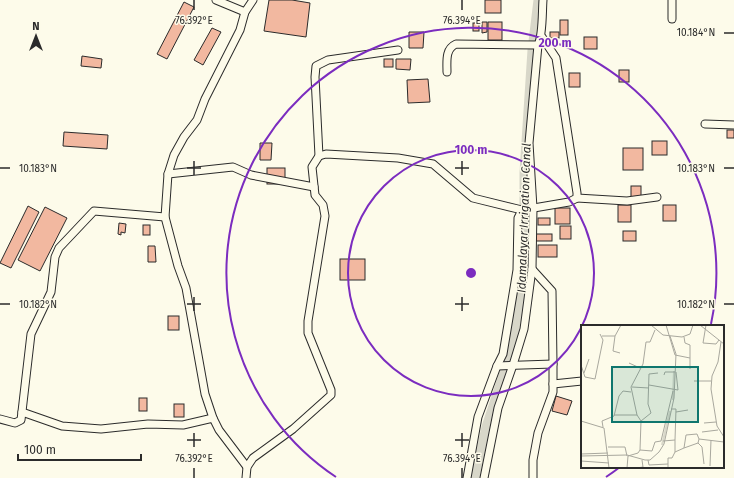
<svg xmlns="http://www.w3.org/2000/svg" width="734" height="478" viewBox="0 0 734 478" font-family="'Fira Sans',sans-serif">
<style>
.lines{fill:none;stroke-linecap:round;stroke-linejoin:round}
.canal{stroke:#d8d7c9;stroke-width:9}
.building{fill:#f2b8a0;stroke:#2b2b2b}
.street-casing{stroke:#2b2b2b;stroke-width:9}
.street{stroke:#fdfbea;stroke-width:7}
.ticks{fill:none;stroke:#2b2b2b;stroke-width:1.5}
.ring{fill:none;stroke:#7b2cbf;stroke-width:2}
.labels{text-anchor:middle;stroke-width:3;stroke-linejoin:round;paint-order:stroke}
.water-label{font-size:12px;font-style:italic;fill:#2b2b2b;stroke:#fdfbea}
.inset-river{fill:none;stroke:#d8d7c9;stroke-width:2}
.inset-road{fill:none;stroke:#a9a89e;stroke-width:1}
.view{fill:#0f766e;fill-opacity:0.15;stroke:#0f766e;stroke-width:2}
.inset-edge{fill:none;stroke:#2b2b2b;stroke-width:2}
.ticks-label{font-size:10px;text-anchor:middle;fill:#2b2b2b;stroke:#fdfbea;stroke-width:3;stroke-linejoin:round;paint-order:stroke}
.centre{fill:#7b2cbf;stroke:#fdfbea;stroke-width:2}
.ring-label{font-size:12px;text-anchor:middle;font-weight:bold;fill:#7b2cbf;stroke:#fdfbea;stroke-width:3;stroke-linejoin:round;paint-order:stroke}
</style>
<rect width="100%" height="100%" fill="#fdfbea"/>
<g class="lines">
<path class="canal" d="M 475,478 L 486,427 L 510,354 L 524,282 L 524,172 L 532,50 L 538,0"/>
</g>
<g class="building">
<path d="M 269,0 L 292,0 L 310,3 L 306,37 L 264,31 Z"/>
<rect x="485" y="0" width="16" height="13"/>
<path d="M 184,2 L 194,7 L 167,59 L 157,54 Z"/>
<rect x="560" y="20" width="8" height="15"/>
<path d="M 482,22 L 487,22 L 487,32 L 482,33 Z"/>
<rect x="488" y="22" width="14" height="18"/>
<rect x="473" y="23" width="6" height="8"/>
<path d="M 212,28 L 221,32 L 203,65 L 194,60 Z"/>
<path d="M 409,32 L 424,32 L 423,48 L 409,48 Z"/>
<rect x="550" y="32" width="9" height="6"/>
<rect x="584" y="37" width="13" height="12"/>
<path d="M 82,56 L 102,59 L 101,68 L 81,66 Z"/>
<rect x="384" y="59" width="9" height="8"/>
<path d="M 396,59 L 411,59 L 410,70 L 396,69 Z"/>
<rect x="619" y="70" width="10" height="12"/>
<rect x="569" y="73" width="11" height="14"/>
<path d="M 428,79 L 430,102 L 408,103 L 407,80 Z"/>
<rect x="727" y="130" width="7" height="8"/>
<path d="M 64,132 L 108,135 L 107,149 L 63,146 Z"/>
<rect x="652" y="141" width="15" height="14"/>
<path d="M 260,143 L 272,143 L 271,160 L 260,160 Z"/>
<rect x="623" y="148" width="20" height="22"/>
<rect x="267" y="168" width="18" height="16"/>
<rect x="631" y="186" width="10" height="12"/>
<rect x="618" y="205" width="13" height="17"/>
<rect x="663" y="205" width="13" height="16"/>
<path d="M 28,206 L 39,212 L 11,268 L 0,263 Z"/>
<path d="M 45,207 L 67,218 L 40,271 L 18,260 Z"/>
<rect x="555" y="208" width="15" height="16"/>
<rect x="538" y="218" width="12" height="7"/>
<path d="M 119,223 L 126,224 L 125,233 L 121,232 L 121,235 L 118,234 Z"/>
<rect x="143" y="225" width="7" height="10"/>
<rect x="560" y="226" width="11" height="13"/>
<rect x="623" y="231" width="13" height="10"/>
<rect x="536" y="234" width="16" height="7"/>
<rect x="538" y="245" width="19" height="12"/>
<path d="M 148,246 L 155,246 L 156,262 L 148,262 Z"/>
<rect x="340" y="259" width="25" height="21"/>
<rect x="168" y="316" width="11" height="14"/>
<path d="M 556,396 L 572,401 L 567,415 L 552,411 Z"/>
<rect x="139" y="398" width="8" height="13"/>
<rect x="174" y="404" width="10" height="13"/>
</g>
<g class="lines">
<defs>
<g id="street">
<path d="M 216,0 L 245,12"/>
<path d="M 672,0 L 672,19"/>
<path d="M 447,72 C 447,61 445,49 456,44 L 538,45"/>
<path d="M 705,124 L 734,125"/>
<path d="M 319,156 L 326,154 L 398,158 L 433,164 L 473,198 L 522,210 L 569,202 L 577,198 L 577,193 L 556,58 L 542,37"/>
<path d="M 168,174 L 233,167 L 251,175 L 314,187"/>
<path d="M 577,198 L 627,201 L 657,197"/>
<path d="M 532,269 L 552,291 L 553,364"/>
<path d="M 497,366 L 553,364 L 553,392 L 538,433 L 533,460 L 533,478"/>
<path d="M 553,384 L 582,381"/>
<path d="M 22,412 L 62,426 L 101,429 L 148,424 L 183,425 L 213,418 L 219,430 L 247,467"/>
<path d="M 213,418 L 205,394 L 186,288 L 178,266 L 165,217 L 168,174 L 174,155 L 184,137 L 197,120 L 205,99 L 240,30 L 245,12 L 253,0"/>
<path d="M 0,419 L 15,423 L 21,420 L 31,334 L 51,292 L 55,257 L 59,248 L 94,211 L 165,217"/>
<path d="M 246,478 L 247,467 L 253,458 L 293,429 L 331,395 L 331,390 L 308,333 L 308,321 L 325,216 L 323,205 L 315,195 L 312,167 L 319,156 L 315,77 L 316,66 L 328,60 L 398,50"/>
<path d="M 467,478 L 478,417 L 497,366 L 503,354 L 517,270 L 518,218 L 522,210"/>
<path d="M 484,478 L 498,408 L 513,365 L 524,329 L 532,269 L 533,208 L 529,143 L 538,45 C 543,35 542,13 543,0"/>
</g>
</defs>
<use href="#street" class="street-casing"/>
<use href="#street" class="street"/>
</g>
<path class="ticks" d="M 194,0 L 194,10M 462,0 L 462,10M 724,33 L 734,33M 194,161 L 194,175M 462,161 L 462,175M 0,168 L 10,168M 187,168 L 201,168M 455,168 L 469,168M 724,168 L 734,168M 194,297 L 194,311M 462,297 L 462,311M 0,304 L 10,304M 187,304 L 201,304M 455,304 L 469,304M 724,304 L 734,304M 194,433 L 194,447M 462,433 L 462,447M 187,440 L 201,440M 455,440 L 469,440M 194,468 L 194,478M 462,468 L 462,478"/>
<g class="ring">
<circle cx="471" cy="273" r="123"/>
<path d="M620 467A245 245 0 0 1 606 477M336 477A245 245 0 1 1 711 324"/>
</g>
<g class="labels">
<g class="water-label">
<text transform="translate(524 218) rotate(-88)" y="4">Idamalayar Irrigation Canal</text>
</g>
</g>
<g transform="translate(581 325)">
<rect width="143" height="143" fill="#fdfbea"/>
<path class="inset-river" d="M 92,75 L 93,46M 81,120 L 89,86"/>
<path class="inset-road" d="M 70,0 L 82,10 L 101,12 L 109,9 L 112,0M 85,0 L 94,30 L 109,33M 119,0 L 143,19M 125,0 L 122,18 L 135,19 L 138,15M 21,11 L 34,11 L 40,0M 34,11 L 32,26 L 39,28M 103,12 L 104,18 L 109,20 L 109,44M 140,17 L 137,37 L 131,51 L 130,64 L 136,101 L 143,112M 48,38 L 59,43M 0,40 L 4,52 L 14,54 L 22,15 L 19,9M 3,48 L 8,34M 83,50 L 84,47 L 94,47M 113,56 L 130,56M 68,60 L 97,65 L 95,47M 51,62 L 68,63M 90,84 L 95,84 L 94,115M 95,87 L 107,85M 33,90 L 56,90 L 60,96M 56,90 L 50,62 L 62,39 L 65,17 L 69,17 L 74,5M 0,96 L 23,103 L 28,143M 123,98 L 135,97M 22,102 L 21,96 L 33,91 L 38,71 L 42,66 L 50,67M 121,107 L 137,105M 82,116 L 94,115 L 94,127 L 103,123 L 105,110 L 116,109 L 118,114 L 143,117M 117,118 L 121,122 L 123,139M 27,122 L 44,122 L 46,131M 103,123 L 117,118 L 118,114M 59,125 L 60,96 L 70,88 L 67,79 L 68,49 L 77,48M 0,129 L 27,128M 0,131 L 46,130 L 64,135 L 69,135 L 78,127 L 83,119 L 93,73 L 95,29 L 89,11M 67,135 L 68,140 L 87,139M 0,136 L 28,138M 129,141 L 130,115M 46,143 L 47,131 L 57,128 L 59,125 L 71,126 L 74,117 L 80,116 L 92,66M 56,143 L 62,142 L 61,135M 87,143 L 87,133 L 91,133 L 94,127"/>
<path class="view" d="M 31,42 L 117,42 L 117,97 L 31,97 Z"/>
<rect width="143" height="143" class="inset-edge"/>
</g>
<g class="ticks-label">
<text x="194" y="24">76.392°E</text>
<text x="462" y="24">76.394°E</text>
<text x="696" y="36">10.184°N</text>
<text x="38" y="172">10.183°N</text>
<text x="696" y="172">10.183°N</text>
<text x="38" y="308">10.182°N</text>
<text x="696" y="308">10.182°N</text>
<text x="194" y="462">76.392°E</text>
<text x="462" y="462">76.394°E</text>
</g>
<circle cx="471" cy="273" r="6" class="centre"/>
<g class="ring-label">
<text x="555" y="47">200 m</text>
<text x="471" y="154">100 m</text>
</g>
<g transform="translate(36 36)" stroke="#fdfbea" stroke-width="3" paint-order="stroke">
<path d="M0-3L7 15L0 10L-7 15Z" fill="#2b2b2b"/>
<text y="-6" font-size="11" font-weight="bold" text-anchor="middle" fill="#2b2b2b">N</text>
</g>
<path d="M18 454v6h123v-6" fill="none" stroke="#2b2b2b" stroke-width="2"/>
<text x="24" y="454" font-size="12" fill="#2b2b2b" stroke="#fdfbea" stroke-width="3" paint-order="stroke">100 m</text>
</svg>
